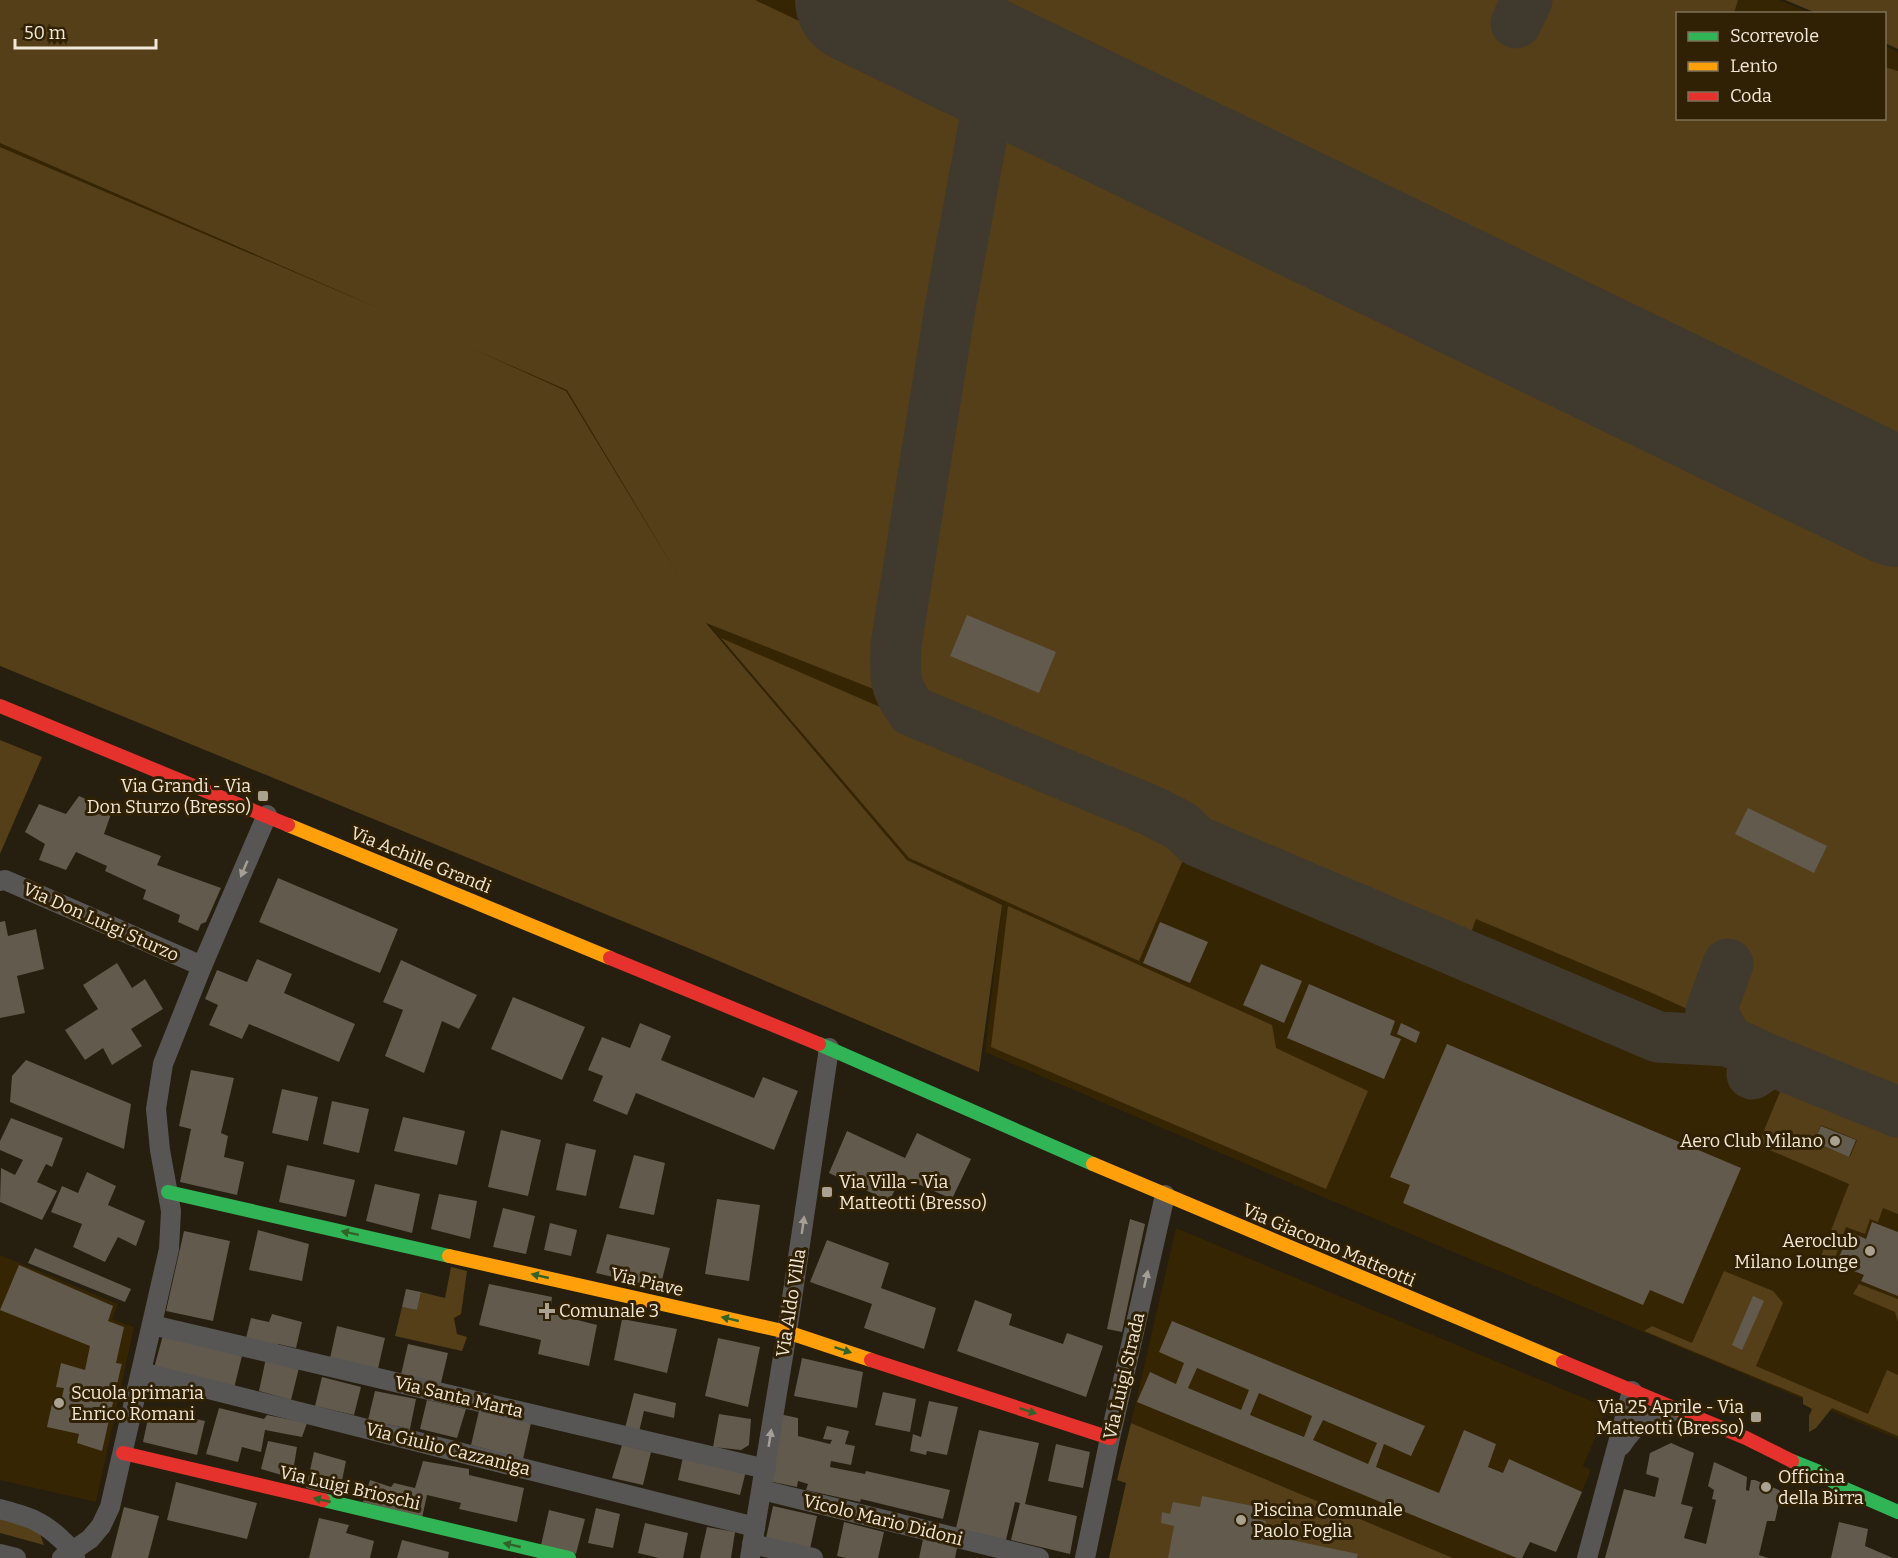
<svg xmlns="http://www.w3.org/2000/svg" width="1898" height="1558" viewBox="0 0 1898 1558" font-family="Bitter,serif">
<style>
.built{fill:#362502}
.green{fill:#543f18;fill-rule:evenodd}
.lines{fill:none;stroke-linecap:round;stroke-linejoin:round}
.taxiway{stroke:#403a2e;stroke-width:51}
.runway{stroke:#403a2e;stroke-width:128}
.building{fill:#615a4d;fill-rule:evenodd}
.street{stroke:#585655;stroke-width:20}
.fast{stroke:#30b455;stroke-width:14}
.slow{stroke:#ff9f0a;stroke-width:14}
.jam{stroke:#e5322d;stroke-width:14}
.oneway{fill:#a59f96}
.oneway2{fill:#316328}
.poi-dot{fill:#aba191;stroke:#312104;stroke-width:2}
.labels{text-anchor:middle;stroke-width:6;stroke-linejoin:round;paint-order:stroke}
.poi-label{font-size:18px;fill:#f2e8d7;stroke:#312104;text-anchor:start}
.street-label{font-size:18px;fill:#f2e8d7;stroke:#312104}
</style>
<rect width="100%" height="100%" fill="#261e0e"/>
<g class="built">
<path d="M 0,0 L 1779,0 L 1810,13 L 1678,14 L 1678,118 L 1884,118 L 1885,46 L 1898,52 L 1898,1439 L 1330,1200 L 985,1052 L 1002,905 L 907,860 L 707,623 L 566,391 L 0,147 Z"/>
<path d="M 1176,1228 L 1608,1408 L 1583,1466 L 1591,1470 L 1556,1552 L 1530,1542 L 1522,1558 L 1453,1558 L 1131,1423 Z"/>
<path d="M 0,1255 L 118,1304 L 112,1319 L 134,1327 L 96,1502 L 0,1480 Z"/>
</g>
<g class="green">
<path d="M 0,0 L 755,0 L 973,104 L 959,183 L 946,280 L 885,645 L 876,690 L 706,623 L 907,860 L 1002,905 L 979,1072 L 693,950 L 0,666 L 0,147 L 383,310 L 0,143 ZM 473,349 L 567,390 L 678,575 L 566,391 Z"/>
<path d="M 956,0 L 1738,0 L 1734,13 L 1678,14 L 1678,118 L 1884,118 L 1885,67 L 1898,71 L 1898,454 Z"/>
<path d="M 1785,0 L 1898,0 L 1898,49 L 1885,43 L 1884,14 L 1816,13 Z"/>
<path d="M 1003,119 L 1898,552 L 1898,1089 L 1705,1009 L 1703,1016 L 1652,993 L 1476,919 L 1469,938 L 1207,823 L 917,703 L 907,683 L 912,594 L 976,209 L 985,209 Z"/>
<path d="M 721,638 L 1191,842 L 1139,961 L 909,858 Z"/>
<path d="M 0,740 L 42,757 L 0,854 Z"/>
<path d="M 1008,906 L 1272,1025 L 1276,1048 L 1368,1091 L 1326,1189 L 991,1047 Z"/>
<path d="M 1782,1087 L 1898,1135 L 1898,1214 L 1883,1208 L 1878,1222 L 1870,1219 L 1865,1234 L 1846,1227 L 1834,1261 L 1821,1256 L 1849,1184 L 1758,1145 ZM 1821,1125 L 1857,1140 L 1850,1157 L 1814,1143 Z"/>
<path d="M 451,1267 L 467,1271 L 461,1314 L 454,1318 L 457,1334 L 467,1337 L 462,1351 L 395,1336 L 402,1307 L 417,1310 L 421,1292 L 445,1298 Z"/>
<path d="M 1724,1271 L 1773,1291 L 1783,1303 L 1756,1366 L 1868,1414 L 1887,1370 L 1898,1375 L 1898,1436 L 1832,1408 L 1816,1428 L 1809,1432 L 1809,1416 L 1812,1409 L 1803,1404 L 1803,1397 L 1644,1331 L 1652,1326 L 1692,1343 Z"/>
<path d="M 1859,1284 L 1898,1299 L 1898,1322 L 1895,1312 L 1853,1294 Z"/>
<path d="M 1131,1423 L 1453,1558 L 1109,1558 L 1126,1483 L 1117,1480 Z"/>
<path d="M 0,1515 L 39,1531 L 44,1545 L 0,1533 Z"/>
</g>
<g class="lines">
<g class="taxiway">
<path d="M 1516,23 L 1527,0"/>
<path d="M 995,66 L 950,308 L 896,645 C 895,675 893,686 912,711 L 1152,811 L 1181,826 L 1197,841 L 1658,1037 L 1728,1041 L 1772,1061"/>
<path d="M 1728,964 L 1711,1011 L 1728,1041"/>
<path d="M 1752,1074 L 1772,1061 L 1898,1112"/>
</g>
<path class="runway" d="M 859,0 L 1898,503"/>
</g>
<g class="building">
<path d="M 967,615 L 1056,652 L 1039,693 L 950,656 Z"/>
<path d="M 79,796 L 112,811 L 104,834 L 161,856 L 157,865 L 221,888 L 206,922 L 201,924 L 198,931 L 178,922 L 180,915 L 143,899 L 146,890 L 105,871 L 107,866 L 76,852 L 66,870 L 39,860 L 45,844 L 25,832 L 39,804 L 66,814 Z"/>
<path d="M 1748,808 L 1827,846 L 1814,873 L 1735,834 Z"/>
<path d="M 278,878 L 398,929 L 380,973 L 259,922 Z"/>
<path d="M 5,921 L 8,936 L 36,929 L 44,969 L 17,976 L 25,1013 L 0,1018 L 0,922 Z"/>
<path d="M 1160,922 L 1208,942 L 1190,983 L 1143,963 Z"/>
<path d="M 257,959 L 292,974 L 284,993 L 355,1024 L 339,1062 L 249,1024 L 242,1039 L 209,1025 L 218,1005 L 205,999 L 217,970 L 247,982 Z"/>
<path d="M 401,960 L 477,995 L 459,1029 L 442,1021 L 424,1073 L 385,1056 L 403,1010 L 383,1002 Z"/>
<path d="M 117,963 L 132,988 L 145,979 L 163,1009 L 131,1029 L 142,1046 L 112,1065 L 103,1048 L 85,1060 L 65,1030 L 98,1009 L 83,985 Z"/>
<path d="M 1261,964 L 1302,981 L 1284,1023 L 1243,1005 Z"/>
<path d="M 1309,984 L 1395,1021 L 1390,1035 L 1401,1039 L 1384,1079 L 1287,1038 Z"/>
<path d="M 513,997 L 585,1027 L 562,1080 L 491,1049 Z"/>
<path d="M 640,1023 L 671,1036 L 661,1060 L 754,1098 L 763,1077 L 798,1091 L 774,1150 L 636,1093 L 627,1115 L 593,1101 L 603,1076 L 588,1070 L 602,1037 L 630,1048 Z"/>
<path d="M 1401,1023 L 1420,1032 L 1416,1043 L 1397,1034 Z"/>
<path d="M 1447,1044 L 1741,1168 L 1683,1304 L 1650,1290 L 1643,1305 L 1403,1203 L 1410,1185 L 1390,1177 Z"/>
<path d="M 26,1060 L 131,1104 L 124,1149 L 10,1102 L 12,1076 Z"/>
<path d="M 191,1070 L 234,1078 L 221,1133 L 228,1136 L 224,1157 L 244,1162 L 237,1195 L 180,1182 L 191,1129 L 179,1126 Z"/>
<path d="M 282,1089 L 318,1097 L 308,1141 L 272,1133 Z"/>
<path d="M 332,1101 L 369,1109 L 359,1153 L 323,1144 Z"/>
<path d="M 403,1117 L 465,1131 L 457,1165 L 394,1151 Z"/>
<path d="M 11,1118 L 63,1138 L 52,1167 L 46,1164 L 37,1182 L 57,1191 L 42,1220 L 0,1202 L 1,1168 L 15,1175 L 23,1160 L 0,1150 L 0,1141 Z"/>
<path d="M 1821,1126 L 1856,1140 L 1849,1157 L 1814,1142 Z"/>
<path d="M 501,1130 L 541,1140 L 528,1196 L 488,1187 Z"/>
<path d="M 847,1131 L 905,1158 L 917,1133 L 971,1159 L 952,1199 L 902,1177 L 889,1201 L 829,1173 Z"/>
<path d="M 566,1143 L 596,1150 L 586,1196 L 556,1190 Z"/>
<path d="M 634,1155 L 665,1163 L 654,1215 L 619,1208 Z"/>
<path d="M 287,1165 L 355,1180 L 346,1217 L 279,1202 Z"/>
<path d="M 87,1172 L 116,1186 L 108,1205 L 145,1221 L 136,1246 L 118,1237 L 105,1262 L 73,1247 L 82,1224 L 51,1212 L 62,1186 L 78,1193 Z"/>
<path d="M 375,1184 L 420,1194 L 412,1233 L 366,1221 Z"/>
<path d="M 439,1194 L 477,1201 L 470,1239 L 431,1229 Z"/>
<path d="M 717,1199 L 760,1205 L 749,1281 L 705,1274 Z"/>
<path d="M 503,1208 L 535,1216 L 526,1254 L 493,1247 Z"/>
<path d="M 1130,1219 L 1145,1224 L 1122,1332 L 1107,1329 Z"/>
<path d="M 1872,1222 L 1898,1232 L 1898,1296 L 1861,1281 L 1864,1275 L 1836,1264 L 1850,1232 L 1866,1239 Z"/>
<path d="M 550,1223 L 577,1230 L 571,1256 L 544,1250 Z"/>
<path d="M 258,1230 L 309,1244 L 302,1281 L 249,1270 Z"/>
<path d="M 184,1231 L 230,1241 L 213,1321 L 166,1311 Z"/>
<path d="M 607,1234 L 670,1248 L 660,1288 L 596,1273 Z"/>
<path d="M 827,1240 L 889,1263 L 881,1288 L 936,1308 L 924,1349 L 864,1328 L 872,1304 L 810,1282 Z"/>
<path d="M 35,1248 L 131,1289 L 125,1302 L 28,1263 Z"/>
<path d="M 19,1265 L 113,1306 L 108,1321 L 124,1327 L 116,1363 L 122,1364 L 121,1367 L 102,1451 L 77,1443 L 79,1434 L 47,1427 L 52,1404 L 60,1406 L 64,1388 L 56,1387 L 61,1363 L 85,1370 L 90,1346 L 0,1310 Z"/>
<path d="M 489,1284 L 552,1297 L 550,1313 L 597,1325 L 589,1366 L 538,1354 L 541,1340 L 479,1325 Z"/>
<path d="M 406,1289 L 421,1292 L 417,1310 L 402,1307 Z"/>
<path d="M 1753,1296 L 1764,1301 L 1742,1350 L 1732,1345 Z"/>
<path d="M 975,1300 L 1012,1314 L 1009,1325 L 1063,1344 L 1067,1333 L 1103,1346 L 1086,1397 L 957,1351 Z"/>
<path d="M 272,1314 L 302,1322 L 296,1348 L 278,1344 L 276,1350 L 245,1342 L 251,1318 L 269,1322 Z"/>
<path d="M 622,1319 L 677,1329 L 667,1373 L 614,1360 Z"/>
<path d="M 1172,1321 L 1425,1426 L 1411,1456 L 1384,1444 L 1376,1467 L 1439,1493 L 1464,1430 L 1496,1444 L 1488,1467 L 1503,1473 L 1509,1459 L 1582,1492 L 1556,1552 L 1530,1542 L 1522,1558 L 1517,1558 L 1137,1402 L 1150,1372 L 1176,1384 L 1184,1363 L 1159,1352 ZM 1197,1368 L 1249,1390 L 1241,1410 L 1188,1388 ZM 1259,1393 L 1312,1416 L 1304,1437 L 1250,1415 ZM 1323,1420 L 1377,1443 L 1368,1464 L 1313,1440 Z"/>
<path d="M 337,1326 L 385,1338 L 377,1373 L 329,1363 Z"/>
<path d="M 163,1335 L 242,1356 L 234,1388 L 154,1368 Z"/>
<path d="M 718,1338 L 760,1347 L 748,1407 L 705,1396 Z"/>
<path d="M 408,1344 L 448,1353 L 440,1387 L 400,1379 Z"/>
<path d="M 266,1358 L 299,1368 L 291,1400 L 259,1391 Z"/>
<path d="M 802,1358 L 863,1372 L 857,1408 L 794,1396 Z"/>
<path d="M 322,1377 L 361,1387 L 354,1415 L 315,1406 Z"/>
<path d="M 375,1391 L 416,1399 L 410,1429 L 368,1420 Z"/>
<path d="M 883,1392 L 916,1399 L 910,1432 L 875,1425 Z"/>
<path d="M 634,1393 L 676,1403 L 674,1418 L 644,1411 L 638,1436 L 624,1432 Z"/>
<path d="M 427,1400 L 466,1409 L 457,1438 L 420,1429 Z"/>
<path d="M 929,1401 L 958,1407 L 947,1455 L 927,1451 L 926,1455 L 910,1451 L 913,1434 L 921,1437 Z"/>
<path d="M 219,1408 L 264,1419 L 267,1415 L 307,1423 L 302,1437 L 265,1430 L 261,1452 L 242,1447 L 238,1462 L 206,1454 Z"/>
<path d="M 150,1409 L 205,1421 L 197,1455 L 143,1442 Z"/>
<path d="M 479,1411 L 531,1423 L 523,1459 L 471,1445 Z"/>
<path d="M 719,1414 L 751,1419 L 749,1445 L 741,1450 L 713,1447 Z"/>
<path d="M 779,1414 L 798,1418 L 798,1436 L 830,1444 L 832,1440 L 823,1439 L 827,1426 L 849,1431 L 845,1444 L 855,1446 L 851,1465 L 831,1461 L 830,1467 L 865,1474 L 866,1471 L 950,1490 L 943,1519 L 861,1499 L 860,1502 L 806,1490 L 808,1484 L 798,1481 L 797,1487 L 768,1481 Z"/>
<path d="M 979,1430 L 1039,1443 L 1025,1504 L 1077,1516 L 1070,1554 L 1011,1540 L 1020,1503 L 1015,1502 L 1006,1540 L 956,1528 Z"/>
<path d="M 268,1441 L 297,1447 L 292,1478 L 261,1469 Z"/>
<path d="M 1671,1443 L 1694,1453 L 1681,1504 L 1693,1507 L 1684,1538 L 1706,1544 L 1716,1500 L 1712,1499 L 1714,1490 L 1708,1486 L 1714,1462 L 1747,1477 L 1746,1490 L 1749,1491 L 1751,1480 L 1755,1480 L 1779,1490 L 1781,1493 L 1775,1521 L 1767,1521 L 1759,1555 L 1768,1558 L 1605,1558 L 1624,1489 L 1655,1497 L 1659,1478 L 1646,1474 L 1650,1453 Z"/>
<path d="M 1056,1444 L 1090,1452 L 1083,1488 L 1048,1481 Z"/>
<path d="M 622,1445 L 651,1452 L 643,1485 L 612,1478 Z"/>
<path d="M 314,1452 L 346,1461 L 339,1495 L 306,1488 Z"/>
<path d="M 683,1457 L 746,1471 L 740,1495 L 678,1480 Z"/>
<path d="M 423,1461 L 469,1469 L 469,1475 L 524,1488 L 517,1522 L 459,1509 L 461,1503 L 427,1495 L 422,1518 L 363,1502 L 370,1480 L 391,1487 L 394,1483 L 415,1488 Z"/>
<path d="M 176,1482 L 257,1503 L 247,1539 L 167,1520 Z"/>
<path d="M 1202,1496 L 1258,1507 L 1256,1519 L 1266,1521 L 1263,1534 L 1358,1554 L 1357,1558 L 1168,1558 L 1174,1526 L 1161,1523 L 1162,1512 L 1170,1514 L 1173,1502 L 1200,1507 Z"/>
<path d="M 773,1506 L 817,1516 L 810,1549 L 766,1538 Z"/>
<path d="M 124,1507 L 159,1516 L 148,1558 L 111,1558 Z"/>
<path d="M 596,1508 L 620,1514 L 613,1548 L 588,1543 Z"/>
<path d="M 549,1510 L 585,1519 L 576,1554 L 541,1545 Z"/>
<path d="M 319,1518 L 349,1525 L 346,1533 L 374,1541 L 370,1558 L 309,1558 Z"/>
<path d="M 844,1522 L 884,1532 L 878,1558 L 846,1558 L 837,1556 Z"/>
<path d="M 1839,1522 L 1868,1529 L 1865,1546 L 1893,1558 L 1831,1558 Z"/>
<path d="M 645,1523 L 688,1533 L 683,1558 L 659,1558 L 638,1553 Z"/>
<path d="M 707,1527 L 735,1532 L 731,1558 L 700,1558 Z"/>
<path d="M 923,1539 L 957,1548 L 955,1558 L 919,1558 Z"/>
<path d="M 402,1540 L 449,1552 L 448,1558 L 397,1558 Z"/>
</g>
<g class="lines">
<g class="street">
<path d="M 0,881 L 5,880 L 202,966"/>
<path d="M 152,1325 L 766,1469"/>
<path d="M 141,1372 L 755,1527"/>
<path d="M 1621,1446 C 1639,1419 1647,1418 1677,1410"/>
<path d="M 762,1490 L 1039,1558"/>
<path d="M 0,1509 C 27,1517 40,1519 61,1539 C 67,1545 72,1549 75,1558"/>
<path d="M 752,1544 L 813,1558"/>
<path d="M 0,1554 L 16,1558"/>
<path d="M 62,1558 L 90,1539 L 101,1526 L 110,1507 L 169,1249 L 171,1211 L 160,1150 L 156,1109 L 163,1064 L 202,966 L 267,815"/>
<path d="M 750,1558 L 787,1332 L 829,1048"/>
<path d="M 1085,1558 L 1110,1438 L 1165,1195"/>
<path d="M 1587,1558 L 1632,1391"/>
</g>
<g class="fast">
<path d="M 819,1044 L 1093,1164"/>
<path d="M 168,1192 L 449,1256"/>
<path d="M 1792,1461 L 1817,1471 L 1843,1488 L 1898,1512"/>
<path d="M 323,1500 L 569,1558"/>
</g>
<g class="slow">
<path d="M 288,825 L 610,958"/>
<path d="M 1093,1164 L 1563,1362"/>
<path d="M 449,1256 L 787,1332 L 871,1360"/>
</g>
<g class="jam">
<path d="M 0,706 L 288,825"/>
<path d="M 610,958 L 819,1044"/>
<path d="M 871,1360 L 1110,1438"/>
<path d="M 1563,1362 L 1746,1438 L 1792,1461"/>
<path d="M 123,1453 L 323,1500"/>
</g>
</g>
<defs><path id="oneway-solid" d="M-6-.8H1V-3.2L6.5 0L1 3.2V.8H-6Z" transform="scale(1.5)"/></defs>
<g class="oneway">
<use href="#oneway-solid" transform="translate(244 869) rotate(113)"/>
<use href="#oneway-solid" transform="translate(803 1225) rotate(-82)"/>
<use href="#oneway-solid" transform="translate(1146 1279) rotate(-77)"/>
<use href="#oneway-solid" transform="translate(770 1438) rotate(-81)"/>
</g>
<g class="oneway2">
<use href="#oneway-solid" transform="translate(350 1233) rotate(-168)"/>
<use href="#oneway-solid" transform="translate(540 1276) rotate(-167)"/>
<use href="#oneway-solid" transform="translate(730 1319) rotate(-167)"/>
<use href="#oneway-solid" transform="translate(843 1350) rotate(18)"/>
<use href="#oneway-solid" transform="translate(1028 1411) rotate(18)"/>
<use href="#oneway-solid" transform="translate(322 1500) rotate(-167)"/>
<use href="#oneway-solid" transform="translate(512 1545) rotate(-167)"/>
</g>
<g class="poi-dot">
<rect x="257" y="790" width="12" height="12" rx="3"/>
<circle cx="1835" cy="1141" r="6"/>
<rect x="821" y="1186" width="12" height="12" rx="3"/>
<circle cx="1870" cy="1251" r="6"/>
<path d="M544 1302h6v6h6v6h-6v6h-6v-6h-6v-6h6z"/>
<circle cx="59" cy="1403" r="6"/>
<rect x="1750" y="1411" width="12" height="12" rx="3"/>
<circle cx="1766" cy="1487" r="6"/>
<circle cx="1241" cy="1520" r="6"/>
</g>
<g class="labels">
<g class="poi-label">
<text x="251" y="792" text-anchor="end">Via Grandi - Via<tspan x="251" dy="21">Don Sturzo (Bresso)</tspan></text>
<text x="1823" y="1147" text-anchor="end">Aero Club Milano</text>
<text x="839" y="1188">Via Villa - Via<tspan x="839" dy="21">Matteotti (Bresso)</tspan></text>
<text x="1858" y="1247" text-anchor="end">Aeroclub<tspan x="1858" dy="21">Milano Lounge</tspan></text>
<text x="559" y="1317">Comunale 3</text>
<text x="71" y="1399">Scuola primaria<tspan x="71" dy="21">Enrico Romani</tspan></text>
<text x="1744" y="1413" text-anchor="end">Via 25 Aprile - Via<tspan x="1744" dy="21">Matteotti (Bresso)</tspan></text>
<text x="1778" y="1483">Officina<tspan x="1778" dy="21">della Birra</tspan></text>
<text x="1253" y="1516">Piscina Comunale<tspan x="1253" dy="21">Paolo Foglia</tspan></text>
</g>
<g class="street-label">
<text transform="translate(421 860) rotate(22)" y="6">Via Achille Grandi</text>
<text transform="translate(101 922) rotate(24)" y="6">Via Don Luigi Sturzo</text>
<text transform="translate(1329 1245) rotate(23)" y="6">Via Giacomo Matteotti</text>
<text transform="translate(647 1282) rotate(13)" y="6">Via Piave</text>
<text transform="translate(791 1303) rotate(-81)" y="6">Via Aldo Villa</text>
<text transform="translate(1124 1376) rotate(-77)" y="6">Via Luigi Strada</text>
<text transform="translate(459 1397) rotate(13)" y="6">Via Santa Marta</text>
<text transform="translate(448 1449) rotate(14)" y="6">Via Giulio Cazzaniga</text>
<text transform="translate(350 1488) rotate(13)" y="6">Via Luigi Brioschi</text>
<text transform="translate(883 1520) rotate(14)" y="6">Vicolo Mario Didoni</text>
</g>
</g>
<rect x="1676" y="12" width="210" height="108" fill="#312104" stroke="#7e7158" stroke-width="1.5"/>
<rect x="1688" y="32" width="30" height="9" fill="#30b455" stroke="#7e7158" stroke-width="1.5"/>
<text x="1730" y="42" font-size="18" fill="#f2e8d7">Scorrevole</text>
<rect x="1688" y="62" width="30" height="9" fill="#ff9f0a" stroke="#7e7158" stroke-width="1.5"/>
<text x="1730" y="72" font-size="18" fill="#f2e8d7">Lento</text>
<rect x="1688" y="92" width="30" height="9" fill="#e5322d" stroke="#7e7158" stroke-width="1.5"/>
<text x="1730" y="102" font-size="18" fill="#f2e8d7">Coda</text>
<path d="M15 39v9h141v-9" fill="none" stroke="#f2e8d7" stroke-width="3"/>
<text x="24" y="39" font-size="18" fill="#f2e8d7" stroke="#312104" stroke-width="4.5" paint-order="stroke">50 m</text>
</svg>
